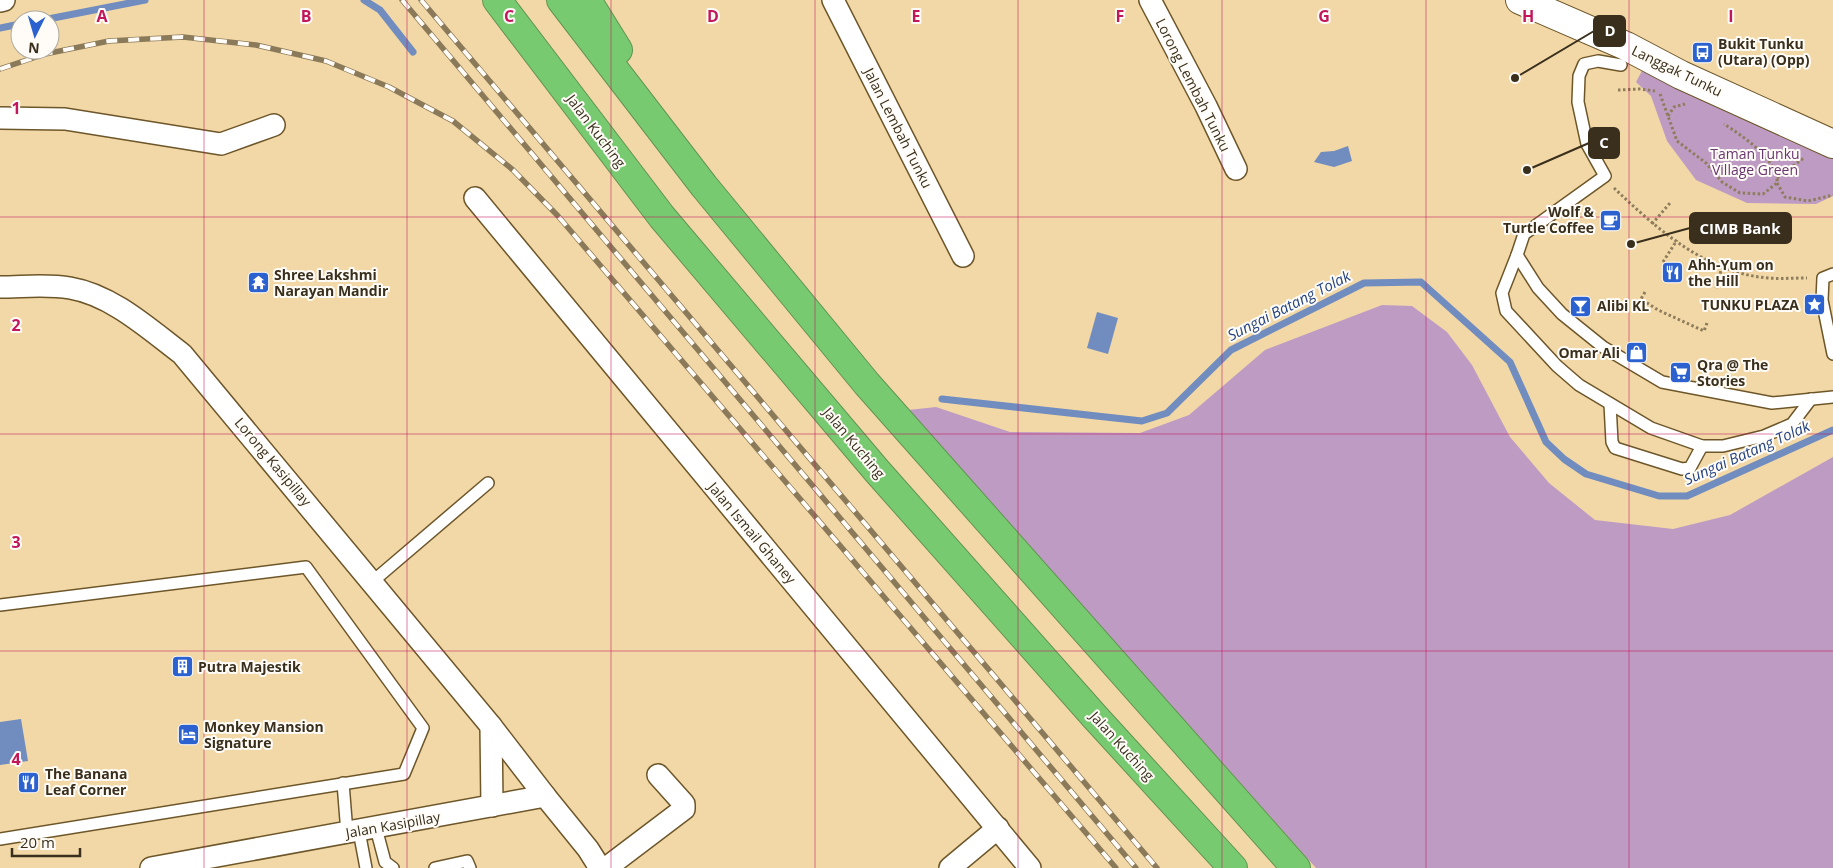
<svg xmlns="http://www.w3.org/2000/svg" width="1833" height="868" viewBox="0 0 1833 868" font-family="'Open Sans',sans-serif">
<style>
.green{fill:#be9bc3}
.water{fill:#718cbe}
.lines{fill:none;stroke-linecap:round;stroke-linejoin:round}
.stream{stroke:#718cbe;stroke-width:7}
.lane-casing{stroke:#6d5629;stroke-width:14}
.street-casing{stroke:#6d5629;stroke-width:24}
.secondary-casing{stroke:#6d5629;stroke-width:30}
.highway-casing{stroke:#629453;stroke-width:30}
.path{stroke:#8e7d5c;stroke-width:3;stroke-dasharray:2.5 2.5;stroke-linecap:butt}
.lane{stroke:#fff;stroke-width:11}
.street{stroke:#fff;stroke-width:21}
.secondary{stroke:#fff;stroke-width:28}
.highway{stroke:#78ca71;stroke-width:28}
.rail-casing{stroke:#8b7a5a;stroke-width:5.5}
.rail{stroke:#fffcf7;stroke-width:4;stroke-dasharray:11;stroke-linecap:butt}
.grid{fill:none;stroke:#c2185b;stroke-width:1;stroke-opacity:0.55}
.labels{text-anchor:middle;stroke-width:4;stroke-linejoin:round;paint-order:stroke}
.poi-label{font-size:14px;font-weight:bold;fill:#392f1c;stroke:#fffcf7;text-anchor:start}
.street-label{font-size:14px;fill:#392f1c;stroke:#fffcf7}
.park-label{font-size:14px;fill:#6a3671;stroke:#fffcf7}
.water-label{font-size:15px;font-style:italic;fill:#254583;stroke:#fffcf7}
.grid-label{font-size:16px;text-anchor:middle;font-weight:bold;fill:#c2185b;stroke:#fffcf7;stroke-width:4;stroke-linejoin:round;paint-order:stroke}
.leader{fill:none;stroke:#392f1c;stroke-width:2}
.callout-dot{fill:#392f1c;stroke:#fffcf7;stroke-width:2}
.callout{fill:#392f1c;stroke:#392f1c;stroke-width:2}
.callout-label{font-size:15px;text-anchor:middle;font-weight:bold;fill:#fff}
</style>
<rect width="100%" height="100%" fill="#f2d8a7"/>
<g class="green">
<path d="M 1643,69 L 1833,150 L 1833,196 L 1816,204 L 1747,203 L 1696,180 L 1667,141 L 1651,96 L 1636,82 Z"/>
<path d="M 1382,305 L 1412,306 L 1447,332 L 1472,365 L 1510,437 L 1549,483 L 1595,520 L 1673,529 L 1730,515 L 1833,457 L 1833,868 L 1316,868 L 908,410 L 936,407 L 1010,432 L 1140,433 L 1189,415 L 1265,350 Z"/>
</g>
<g class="water">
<path d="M 1348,146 L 1352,161 L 1334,167 L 1314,162 L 1321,152 L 1334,151 Z"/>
<path d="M 1097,312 L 1118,318 L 1108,354 L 1087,348 Z"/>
<path d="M 21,719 L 28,761 L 0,765 L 0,722 Z"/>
</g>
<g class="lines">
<g class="stream">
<path d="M 364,0 L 380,10 L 413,52"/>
<path d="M 43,20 L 145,0"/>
<path d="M 0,28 L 20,24"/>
<path d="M 942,399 L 1142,421 L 1167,413 L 1231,350 L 1364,283 L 1421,282 L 1510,362 L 1546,442 L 1564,459 L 1586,474 L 1659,496 L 1687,496 L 1833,430"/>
</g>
<defs>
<g id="lane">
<path d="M 1621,65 L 1598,61 L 1584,64 L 1579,76 L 1578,102 L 1587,144 L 1605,176 L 1524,234 L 1517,255 L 1538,288 L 1562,314 L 1603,347 L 1662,382 L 1772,403 L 1833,397"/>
<path d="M 1517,255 L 1502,293 L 1506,311 L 1557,366 L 1579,385 L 1651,428 L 1702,446 L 1723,446 L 1764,436 L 1792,424 L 1811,399"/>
<path d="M 1833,274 L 1823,278 L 1822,300 L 1833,354"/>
<path d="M 1610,404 L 1612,442 L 1615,448 L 1682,469 L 1690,468 L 1702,446"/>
<path d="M 372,582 L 488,483"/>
<path d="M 0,605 L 306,567 L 423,728 L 404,774 L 0,839"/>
<path d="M 343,783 L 347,833"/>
<path d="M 376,828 L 385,862 L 393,868"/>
<path d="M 359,831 L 366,868"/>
<path d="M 435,868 L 467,861 L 470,868"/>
</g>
<g id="street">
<path d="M 833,0 L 963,256"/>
<path d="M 1150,0 L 1206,106 L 1236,169"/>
<path d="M 0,1 L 4,0"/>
<path d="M 0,118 L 65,119 L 221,144 L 274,125"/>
<path d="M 475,198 L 1030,868"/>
<path d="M 0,287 C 23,287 47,284 70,288 C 112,295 149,329 182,354 L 491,726 L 545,796"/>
<path d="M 491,726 L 492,806"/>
<path d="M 151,868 L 545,796 L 588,849 L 600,868"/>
<path d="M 606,868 L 684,809 L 684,804 L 658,775"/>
<path d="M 950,868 L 998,828"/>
</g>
<path id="secondary" d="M 1520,0 L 1626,46 L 1681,75 L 1833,144"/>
<g id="highway">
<path d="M 497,0 L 662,217 L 877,471 L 1095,717 L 1233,868"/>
<path d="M 561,0 L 704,186 L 867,384 L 1296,868"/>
<path d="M 587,0 L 618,50"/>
</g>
</defs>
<use href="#lane" class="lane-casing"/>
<use href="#street" class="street-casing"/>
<use href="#secondary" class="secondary-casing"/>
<use href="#highway" class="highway-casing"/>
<g class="path">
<path d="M 1618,90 L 1640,89 L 1655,91"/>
<path d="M 1660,94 L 1677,141 L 1706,163 L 1722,182 L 1740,193 L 1763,194 L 1777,183 C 1779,160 1741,135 1724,124"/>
<path d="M 1668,116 L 1674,107 L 1685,104"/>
<path d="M 1777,178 L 1805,157"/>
<path d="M 1777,183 L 1785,197 L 1808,201 L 1833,195"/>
<path d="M 1614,188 C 1657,229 1706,273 1768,278 C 1781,279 1794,278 1807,278"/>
<path d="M 1652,224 L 1670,203"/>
<path d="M 1663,262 L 1677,240"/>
<path d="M 1716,288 L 1722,267"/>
<path d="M 1645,292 L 1641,299 L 1658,310 L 1704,331 L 1707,323"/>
</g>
<use href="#lane" class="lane"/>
<use href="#street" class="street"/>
<use href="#secondary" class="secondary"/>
<use href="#highway" class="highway"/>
<defs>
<g id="rail">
<path d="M 402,0 L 1136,868"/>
<path d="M 421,0 L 1157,868"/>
<path d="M 0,69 L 45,54 L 109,41 L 183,37 L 256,45 L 326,61 L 389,87 L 453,121 L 513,170 L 558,216 L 1116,868"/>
</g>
</defs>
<use href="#rail" class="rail-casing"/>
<use href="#rail" class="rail"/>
</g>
<path class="grid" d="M 204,0 L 204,868M 407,0 L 407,868M 611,0 L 611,868M 815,0 L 815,868M 1018,0 L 1018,868M 1222,0 L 1222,868M 1426,0 L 1426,868M 1629,0 L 1629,868M 0,217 L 1833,217M 0,434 L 1833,434M 0,651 L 1833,651"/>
<defs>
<symbol id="bus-square" viewBox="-11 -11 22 22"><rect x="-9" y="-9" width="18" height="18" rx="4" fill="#2c62d0" stroke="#fffcf7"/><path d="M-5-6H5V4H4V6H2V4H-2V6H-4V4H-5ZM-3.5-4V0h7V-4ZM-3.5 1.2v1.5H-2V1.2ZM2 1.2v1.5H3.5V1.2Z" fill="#fff"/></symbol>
<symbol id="cafe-square" viewBox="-11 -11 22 22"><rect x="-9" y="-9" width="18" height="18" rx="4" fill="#2c62d0" stroke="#fffcf7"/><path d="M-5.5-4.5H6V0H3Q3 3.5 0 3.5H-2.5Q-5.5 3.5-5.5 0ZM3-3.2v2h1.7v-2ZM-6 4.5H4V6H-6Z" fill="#fff"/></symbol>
<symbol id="restaurant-square" viewBox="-11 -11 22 22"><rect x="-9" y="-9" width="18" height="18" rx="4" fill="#2c62d0" stroke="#fffcf7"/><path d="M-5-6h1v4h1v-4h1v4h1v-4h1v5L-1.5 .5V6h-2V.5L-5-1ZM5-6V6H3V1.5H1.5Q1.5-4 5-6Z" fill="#fff"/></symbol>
<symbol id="temple-square" viewBox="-11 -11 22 22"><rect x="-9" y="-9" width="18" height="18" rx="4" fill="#2c62d0" stroke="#fffcf7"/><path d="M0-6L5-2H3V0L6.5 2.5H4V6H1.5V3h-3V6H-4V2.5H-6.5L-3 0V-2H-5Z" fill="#fff"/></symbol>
<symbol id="sight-square" viewBox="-11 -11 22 22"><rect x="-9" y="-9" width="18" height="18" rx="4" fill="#2c62d0" stroke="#fffcf7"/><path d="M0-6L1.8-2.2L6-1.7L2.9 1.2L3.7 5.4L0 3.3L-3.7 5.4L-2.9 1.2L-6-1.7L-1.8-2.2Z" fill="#fff"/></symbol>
<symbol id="bar-square" viewBox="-11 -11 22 22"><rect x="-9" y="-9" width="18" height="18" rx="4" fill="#2c62d0" stroke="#fffcf7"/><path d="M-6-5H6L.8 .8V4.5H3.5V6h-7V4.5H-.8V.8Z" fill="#fff"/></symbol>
<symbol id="shop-square" viewBox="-11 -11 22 22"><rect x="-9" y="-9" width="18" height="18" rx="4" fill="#2c62d0" stroke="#fffcf7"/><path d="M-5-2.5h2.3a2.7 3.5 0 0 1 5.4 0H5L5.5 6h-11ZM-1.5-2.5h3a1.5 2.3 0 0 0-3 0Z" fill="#fff"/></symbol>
<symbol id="supermarket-square" viewBox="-11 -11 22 22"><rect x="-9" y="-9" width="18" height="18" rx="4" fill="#2c62d0" stroke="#fffcf7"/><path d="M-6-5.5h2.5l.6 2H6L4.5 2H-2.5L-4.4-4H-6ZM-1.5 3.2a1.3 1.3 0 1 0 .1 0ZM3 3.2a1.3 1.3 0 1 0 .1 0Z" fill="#fff"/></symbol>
<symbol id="building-square" viewBox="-11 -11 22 22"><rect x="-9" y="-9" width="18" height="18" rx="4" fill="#2c62d0" stroke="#fffcf7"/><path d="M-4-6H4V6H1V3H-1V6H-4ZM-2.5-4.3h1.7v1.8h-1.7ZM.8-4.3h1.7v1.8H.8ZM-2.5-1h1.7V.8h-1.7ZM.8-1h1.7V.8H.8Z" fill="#fff"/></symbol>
<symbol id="hotel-square" viewBox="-11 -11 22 22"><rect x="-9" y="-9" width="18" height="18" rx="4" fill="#2c62d0" stroke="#fffcf7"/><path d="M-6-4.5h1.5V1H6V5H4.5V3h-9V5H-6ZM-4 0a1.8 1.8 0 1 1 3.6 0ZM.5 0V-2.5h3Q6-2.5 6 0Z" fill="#fff"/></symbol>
</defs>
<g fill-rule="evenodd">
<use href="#bus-square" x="1690" y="40" width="25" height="25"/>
<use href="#cafe-square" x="1598" y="208" width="25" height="25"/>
<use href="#restaurant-square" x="1660" y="260" width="25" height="25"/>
<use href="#temple-square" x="246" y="270" width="25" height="25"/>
<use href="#sight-square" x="1802" y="292" width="25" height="25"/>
<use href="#bar-square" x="1568" y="294" width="25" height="25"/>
<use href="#shop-square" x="1624" y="340" width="25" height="25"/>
<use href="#supermarket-square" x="1668" y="360" width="25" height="25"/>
<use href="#building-square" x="170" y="654" width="25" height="25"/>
<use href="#hotel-square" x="176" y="722" width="25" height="25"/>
<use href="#restaurant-square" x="16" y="770" width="25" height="25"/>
</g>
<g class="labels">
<g class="poi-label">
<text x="1718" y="49">Bukit Tunku<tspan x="1718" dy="16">(Utara) (Opp)</tspan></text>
<text x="1594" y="217" text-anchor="end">Wolf &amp;<tspan x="1594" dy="16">Turtle Coffee</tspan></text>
<text x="1688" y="270">Ahh-Yum on<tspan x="1688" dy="16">the Hill</tspan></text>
<text x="274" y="280">Shree Lakshmi<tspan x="274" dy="16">Narayan Mandir</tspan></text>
<text x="1799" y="310" text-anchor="end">TUNKU PLAZA</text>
<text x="1597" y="311">Alibi KL</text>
<text x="1620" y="358" text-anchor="end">Omar Ali</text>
<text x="1697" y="370">Qra @ The<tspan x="1697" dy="16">Stories</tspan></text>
<text x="198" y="672">Putra Majestik</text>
<text x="204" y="732">Monkey Mansion<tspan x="204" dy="16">Signature</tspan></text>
<text x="45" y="779">The Banana<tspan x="45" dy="16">Leaf Corner</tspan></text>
</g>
<g class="street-label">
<text transform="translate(1677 71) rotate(26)" y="5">Langgak Tunku</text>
<text transform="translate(1193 85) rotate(63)" y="5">Lorong Lembah Tunku</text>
<text transform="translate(898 128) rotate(63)" y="5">Jalan Lembah Tunku</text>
<text transform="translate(596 131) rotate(53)" y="5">Jalan Kuching</text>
<text transform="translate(854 443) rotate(50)" y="5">Jalan Kuching</text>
<text transform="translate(273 462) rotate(50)" y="5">Lorong Kasipillay</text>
<text transform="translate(752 533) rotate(50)" y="5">Jalan Ismail Ghaney</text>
<text transform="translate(1122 746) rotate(48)" y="5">Jalan Kuching</text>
<text transform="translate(393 825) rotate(-10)" y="5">Jalan Kasipillay</text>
</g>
<g class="park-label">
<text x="1755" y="159">Taman Tunku<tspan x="1755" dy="16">Village Green</tspan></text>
</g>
<g class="water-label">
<text transform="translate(1289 306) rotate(-27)" y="5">Sungai Batang Tolak</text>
<text transform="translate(1747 453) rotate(-24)" y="5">Sungai Batang Tolak</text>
</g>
</g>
<g class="grid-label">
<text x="102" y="22">A</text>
<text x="306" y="22">B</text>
<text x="509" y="22">C</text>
<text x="713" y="22">D</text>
<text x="916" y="22">E</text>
<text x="1120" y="22">F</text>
<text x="1324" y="22">G</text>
<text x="1528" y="22">H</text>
<text x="1731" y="22">I</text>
<text x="16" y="114">1</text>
<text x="16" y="331">2</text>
<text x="16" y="548">3</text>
<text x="16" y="765">4</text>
</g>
<path class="leader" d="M1515 78L1594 31M1527 170L1589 143M1631 244L1690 228"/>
<g class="callout-dot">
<circle cx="1515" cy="78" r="5"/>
<circle cx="1527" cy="170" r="5"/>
<circle cx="1631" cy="244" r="5"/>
</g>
<g class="callout">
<rect x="1594" y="16" width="31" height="30" rx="5"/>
<rect x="1589" y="128" width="30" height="30" rx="5"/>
<rect x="1690" y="213" width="101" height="30" rx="5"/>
</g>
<g class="callout-label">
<text x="1610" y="36">D</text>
<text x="1604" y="148">C</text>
<text x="1740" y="234">CIMB Bank</text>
</g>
<g transform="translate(35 35) rotate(185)"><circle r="24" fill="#fffcf7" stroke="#b0aa9f"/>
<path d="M0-4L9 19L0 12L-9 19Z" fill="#2c62d0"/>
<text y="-8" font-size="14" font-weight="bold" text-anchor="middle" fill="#392f1c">N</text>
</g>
<path d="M12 848v8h68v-8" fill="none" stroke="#392f1c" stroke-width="2.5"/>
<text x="20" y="848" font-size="15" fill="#392f1c" stroke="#fffcf7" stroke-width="4" paint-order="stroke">20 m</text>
</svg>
